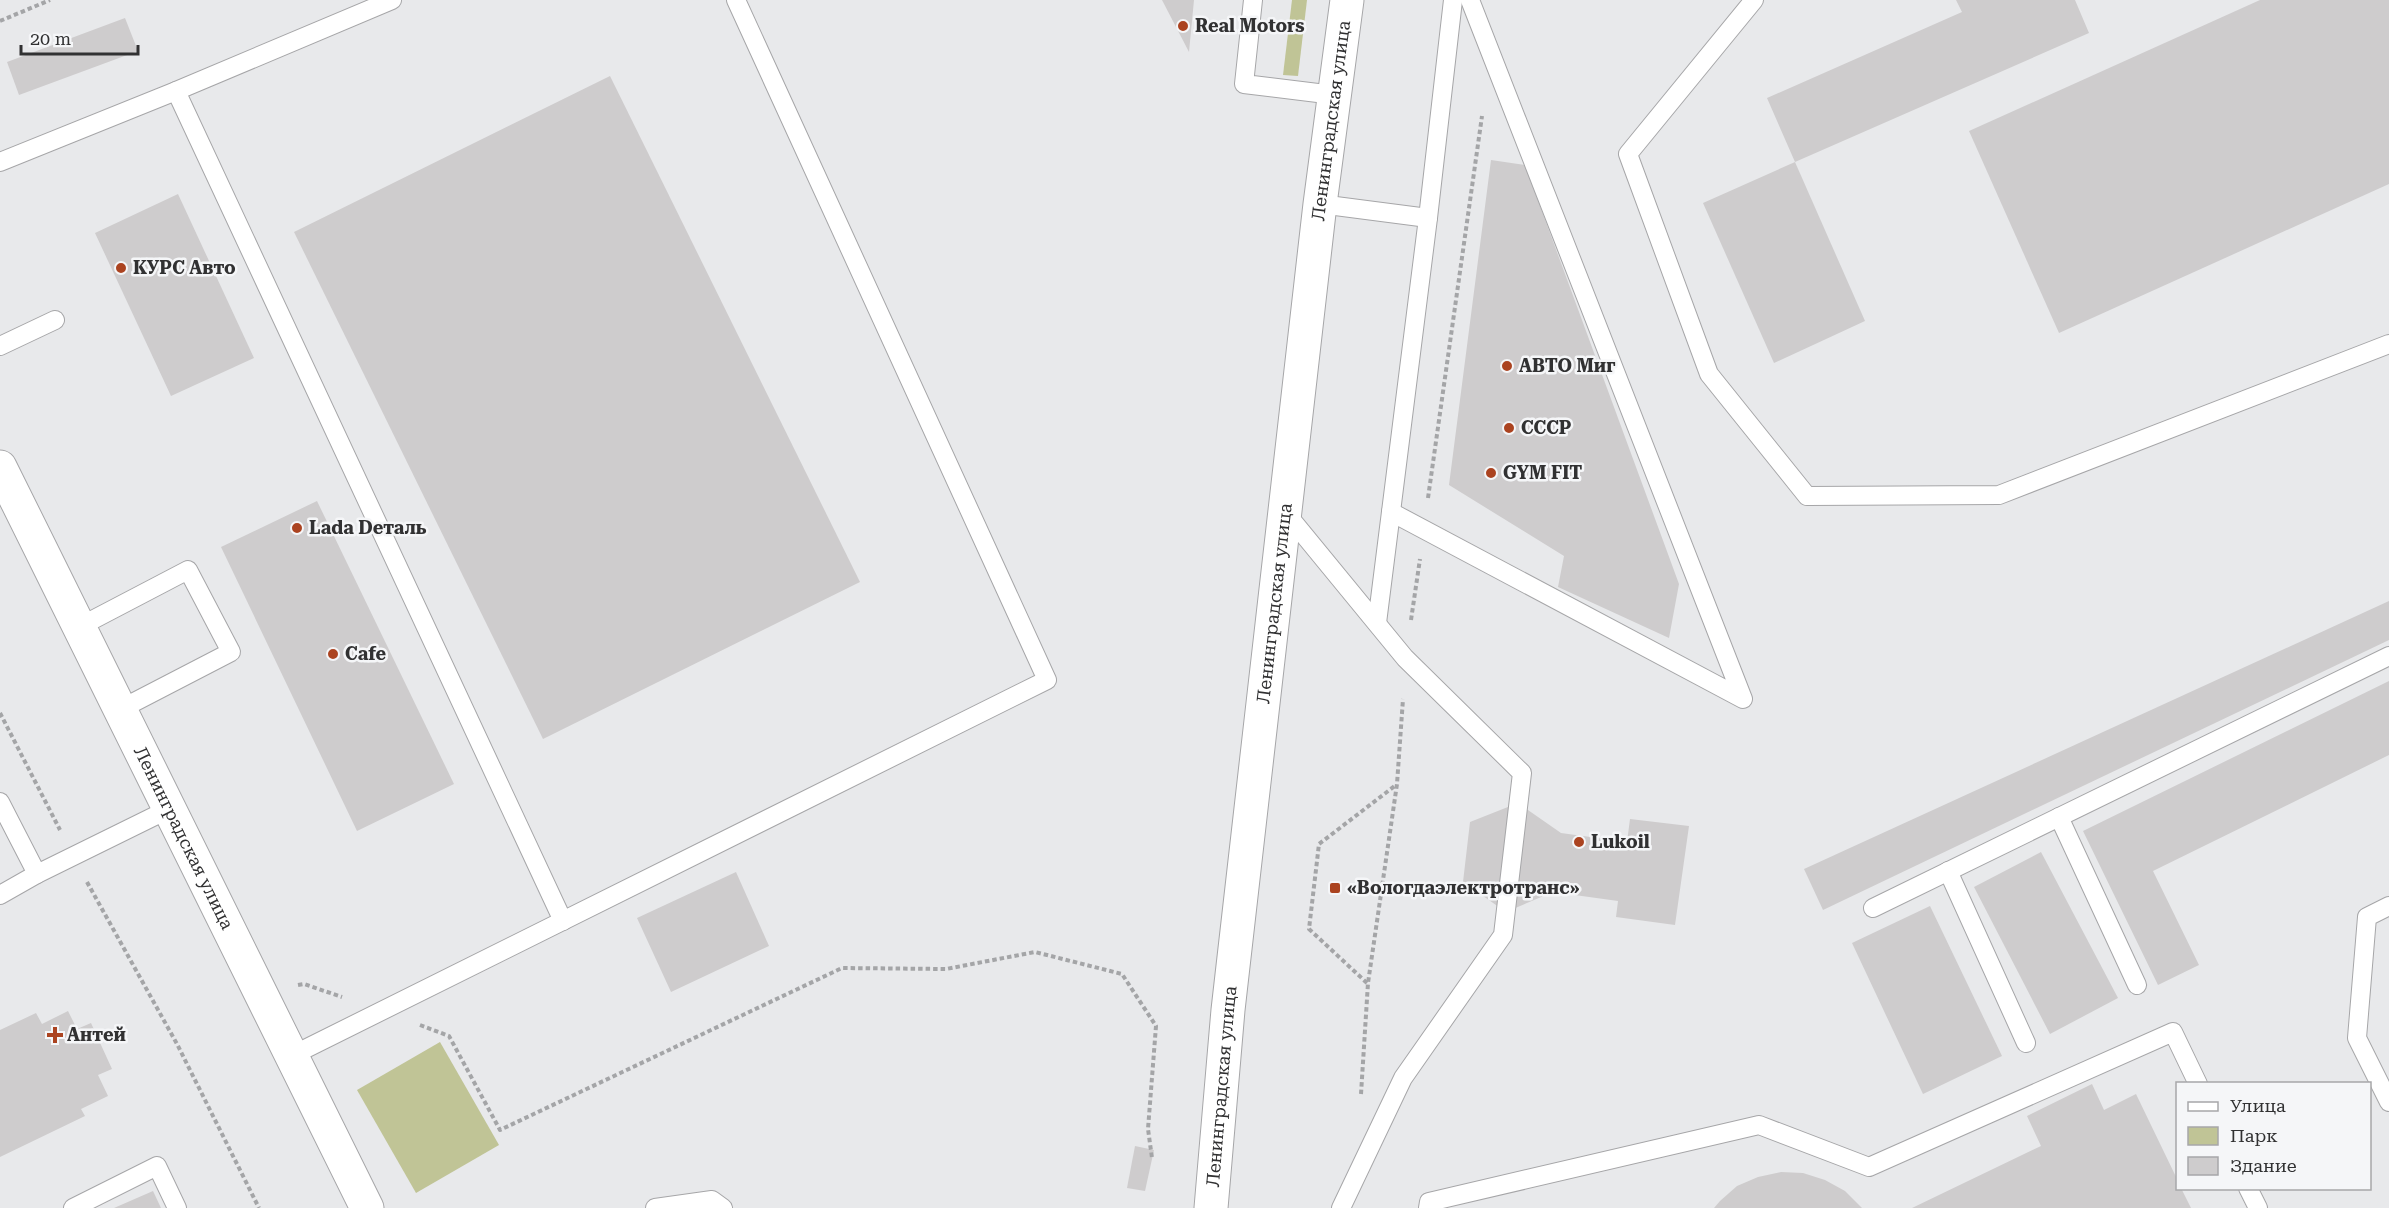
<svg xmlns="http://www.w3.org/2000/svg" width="2389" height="1208" viewBox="0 0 2389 1208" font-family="'Roboto Serif',serif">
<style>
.green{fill:#c0c496}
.building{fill:#cecccd}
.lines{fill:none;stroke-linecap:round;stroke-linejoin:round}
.lane-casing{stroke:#a6a6a8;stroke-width:20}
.secondary-casing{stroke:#a6a6a8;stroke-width:35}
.path{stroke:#a4a5a7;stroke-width:4;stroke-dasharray:4.5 3;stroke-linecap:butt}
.lane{stroke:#fff;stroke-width:18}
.secondary{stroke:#fff;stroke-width:33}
.poi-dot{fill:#ab4320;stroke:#f5f6f8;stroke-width:2}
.labels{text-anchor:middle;stroke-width:5;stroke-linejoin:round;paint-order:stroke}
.poi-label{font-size:18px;font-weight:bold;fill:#313132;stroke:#f5f6f8;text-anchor:start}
.street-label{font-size:18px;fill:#313132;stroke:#f5f6f8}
</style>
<rect width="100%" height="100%" fill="#e8e9eb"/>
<g class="green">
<path d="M 1292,0 L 1307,0 L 1298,76 L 1283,75 Z"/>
<path d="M 440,1042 L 499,1145 L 416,1193 L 357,1090 Z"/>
</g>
<g class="building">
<path d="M 1162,0 L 1194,0 L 1189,52 Z"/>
<path d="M 1956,0 L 2075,0 L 2089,33 L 1795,162 L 1767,98 L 1962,12 Z"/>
<path d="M 2260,0 L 2389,0 L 2389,184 L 2059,333 L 1969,131 Z"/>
<path d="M 125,18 L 138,51 L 19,95 L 7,62 Z"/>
<path d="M 610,76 L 860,582 L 543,739 L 294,232 Z"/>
<path d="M 1491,160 L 1525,165 L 1679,584 L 1669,638 L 1558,587 L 1564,556 L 1449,485 Z"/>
<path d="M 1795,162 L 1865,321 L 1774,363 L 1703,203 Z"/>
<path d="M 178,194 L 254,358 L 171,396 L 95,233 Z"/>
<path d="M 317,501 L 454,784 L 357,831 L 221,547 Z"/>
<path d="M 2389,601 L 2389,640 L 1823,910 L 1804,869 Z"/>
<path d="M 2389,681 L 2389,755 L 2153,871 L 2199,965 L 2158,985 L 2083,831 Z"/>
<path d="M 1518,803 L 1561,833 L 1627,842 L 1630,819 L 1689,826 L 1675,925 L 1616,917 L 1618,901 L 1553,892 L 1506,912 L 1463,882 L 1470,822 Z"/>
<path d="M 2041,852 L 2118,998 L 2050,1034 L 1974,887 Z"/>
<path d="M 736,872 L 769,946 L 671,992 L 637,918 Z"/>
<path d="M 1930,906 L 2002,1056 L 1923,1094 L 1852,943 Z"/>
<path d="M 68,1011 L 77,1029 L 91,1023 L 112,1069 L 98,1075 L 108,1096 L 81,1109 L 85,1116 L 0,1157 L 0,1030 L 36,1013 L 42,1024 Z"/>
<path d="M 2092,1084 L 2104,1110 L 2136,1094 L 2178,1181 L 2178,1188 L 2181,1188 L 2191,1208 L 1912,1208 L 2041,1146 L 2027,1116 Z"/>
<path d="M 1135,1146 L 1154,1150 L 1145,1191 L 1127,1188 Z"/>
<path d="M 1781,1172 L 1803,1173 L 1825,1180 L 1845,1191 L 1862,1208 L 1714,1208 L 1720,1201 L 1737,1186 L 1758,1177 Z"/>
<path d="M 153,1191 L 161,1208 L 114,1208 Z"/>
</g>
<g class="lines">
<defs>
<g id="lane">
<path d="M 392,0 L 176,91 L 563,921"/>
<path d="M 1253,0 L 1244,84 L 1334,95"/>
<path d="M 1754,0 L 1628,154 L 1709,374 L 1807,496 L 1999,495 L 2389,344"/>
<path d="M 0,162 L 176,91"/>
<path d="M 1320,204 L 1428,218"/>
<path d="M 0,346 L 55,320"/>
<path d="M 1391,512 L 1743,699 L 1470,0"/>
<path d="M 1286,513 L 1405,658 L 1522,773 L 1503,935 L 1403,1078 L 1341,1208"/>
<path d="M 1377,623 L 1428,218 L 1453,0"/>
<path d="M 79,627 L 188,570 L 231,652 L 119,710"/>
<path d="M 0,802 L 37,874"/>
<path d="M 2059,817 L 2137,985"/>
<path d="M 1948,871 L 2026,1043"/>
<path d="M 0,895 L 37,874 L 169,809"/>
<path d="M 2389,906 L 2367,917 L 2357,1038 L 2389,1102"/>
<path d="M 1873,908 L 2389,656"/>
<path d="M 291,1056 L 1047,680 L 736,0"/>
<path d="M 2248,1188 L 2258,1208"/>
<path d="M 73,1208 L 157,1166 L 177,1208"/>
<path d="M 655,1208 L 712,1200 L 723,1208"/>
<path d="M 1428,1208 L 1429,1202 L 1759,1125 L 1869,1167 L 2173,1032 L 2198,1084"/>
</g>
<g id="secondary">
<path id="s1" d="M 0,467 L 367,1208"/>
<path id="s2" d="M 1211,1208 L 1228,1010 L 1320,204 L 1347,0"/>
</g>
</defs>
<use href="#lane" class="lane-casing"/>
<use href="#secondary" class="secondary-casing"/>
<g class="path">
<path d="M 0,21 L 50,0"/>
<path d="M 1428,498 L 1482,116"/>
<path d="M 1411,620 L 1420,559"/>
<path d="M 0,713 L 60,830"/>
<path d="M 87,882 L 177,1044 L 259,1208"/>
<path d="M 1367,983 L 1309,929 L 1319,844 L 1396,785"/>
<path d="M 298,985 L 304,984 L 342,997"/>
<path d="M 420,1025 L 449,1036 L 500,1130 L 842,968 L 946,969 L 1035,952 L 1122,974 L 1156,1026 L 1148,1129 L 1152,1158"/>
<path d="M 1361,1094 L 1368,983 L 1397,784 L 1403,699"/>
</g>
<use href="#lane" class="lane"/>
<use href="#secondary" class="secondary"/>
</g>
<g class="poi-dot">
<circle cx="1183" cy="26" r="6"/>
<circle cx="121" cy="268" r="6"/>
<circle cx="1507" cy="366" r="6"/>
<circle cx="1509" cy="428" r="6"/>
<circle cx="1491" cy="473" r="6"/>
<circle cx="297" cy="528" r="6"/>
<circle cx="333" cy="654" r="6"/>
<circle cx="1579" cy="842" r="6"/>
<rect x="1329" y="882" width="12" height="12" rx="3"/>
<path d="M52 1026h6v6h6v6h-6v6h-6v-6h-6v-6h6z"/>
</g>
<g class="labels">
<g class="poi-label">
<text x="1195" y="32">Real Motors</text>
<text x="133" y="274">КУРС Авто</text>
<text x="1519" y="372">АВТО Миг</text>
<text x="1521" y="434">СССР</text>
<text x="1503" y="479">GYM FIT</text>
<text x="309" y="534">Lada Dеталь</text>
<text x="345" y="660">Cafe</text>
<text x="1591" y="848">Lukoil</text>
<text x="1347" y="894">«Вологдаэлектротранс»</text>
<text x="67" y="1041">Антей</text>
</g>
<g class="street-label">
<text dy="6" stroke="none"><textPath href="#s2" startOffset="1094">Ленинградская улица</textPath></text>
<text dy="6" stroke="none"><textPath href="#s2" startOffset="608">Ленинградская улица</textPath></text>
<text dy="6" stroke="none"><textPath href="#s1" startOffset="414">Ленинградская улица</textPath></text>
<text dy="6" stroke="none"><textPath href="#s2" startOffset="122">Ленинградская улица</textPath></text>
</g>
</g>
<rect x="2176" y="1082" width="195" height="108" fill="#f5f6f8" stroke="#a7a7a9" stroke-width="1.5"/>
<rect x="2188" y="1102" width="30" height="9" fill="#ffffff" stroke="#a7a7a9" stroke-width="1.5"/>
<text x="2230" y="1112" font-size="18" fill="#313132">Улица</text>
<rect x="2188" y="1127" width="30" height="18" fill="#c0c496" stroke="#a7a7a9" stroke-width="1.5"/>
<text x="2230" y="1142" font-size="18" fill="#313132">Парк</text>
<rect x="2188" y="1157" width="30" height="18" fill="#cecccd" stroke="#a7a7a9" stroke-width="1.5"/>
<text x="2230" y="1172" font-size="18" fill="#313132">Здание</text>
<path d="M21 45v9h117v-9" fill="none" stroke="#313132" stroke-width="3"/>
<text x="30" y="45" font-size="18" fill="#313132" stroke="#f5f6f8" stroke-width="4.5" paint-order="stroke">20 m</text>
</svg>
